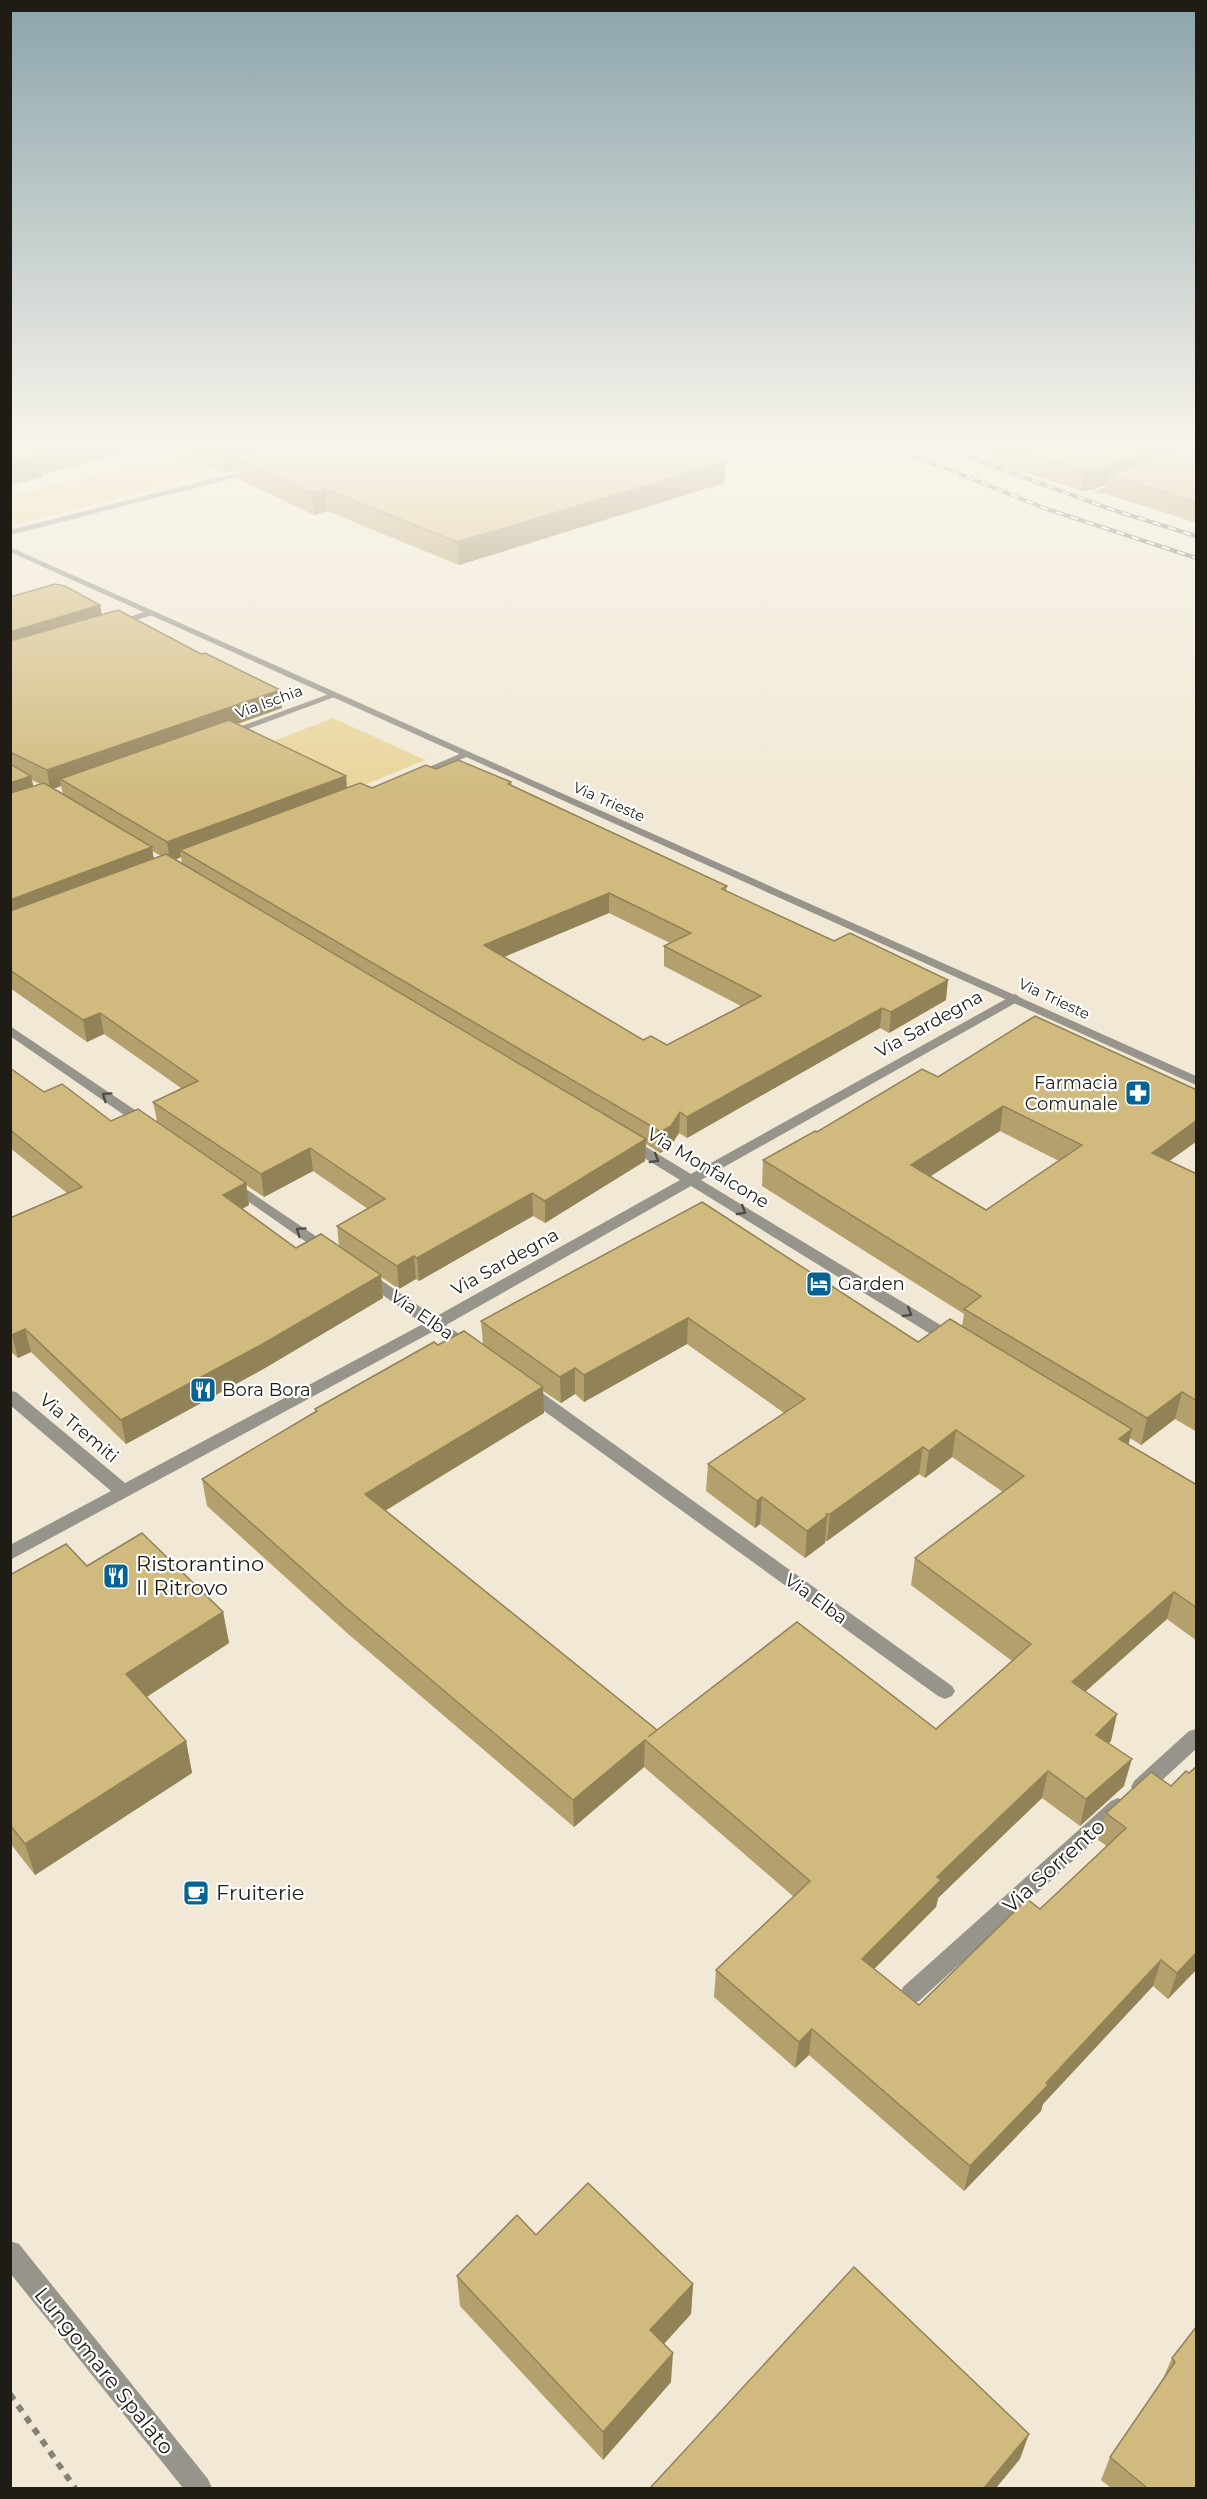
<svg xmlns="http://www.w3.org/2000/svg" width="1207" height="2499" viewBox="0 0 1207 2499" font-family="Montserrat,sans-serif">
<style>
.green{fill:#e9d49a}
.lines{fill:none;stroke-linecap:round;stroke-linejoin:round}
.path{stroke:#878174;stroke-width:6;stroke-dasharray:7 7;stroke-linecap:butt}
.service{fill:#97948c;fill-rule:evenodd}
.minor{fill:#97948c;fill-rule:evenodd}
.tertiary{fill:#97948c;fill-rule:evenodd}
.rail-casing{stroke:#6b675b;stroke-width:4}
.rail{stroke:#fff;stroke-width:2;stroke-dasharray:8;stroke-linecap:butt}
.wall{fill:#b3a06c;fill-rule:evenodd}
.shaded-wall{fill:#928258}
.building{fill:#d0ba7d;stroke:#928258;stroke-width:1.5;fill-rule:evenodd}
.oneway{stroke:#4f4c45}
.labels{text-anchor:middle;stroke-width:4.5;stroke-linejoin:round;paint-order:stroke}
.far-street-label{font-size:15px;fill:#1f1c15;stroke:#fff}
.street-label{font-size:18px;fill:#1f1c15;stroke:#fff}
.poi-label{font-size:18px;fill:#1f1c15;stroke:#fff;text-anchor:start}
.near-poi-label{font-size:21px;fill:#1f1c15;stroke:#fff;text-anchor:start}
.near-street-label{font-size:21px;fill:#1f1c15;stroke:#fff}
</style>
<rect width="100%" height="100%" fill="#f1e9d5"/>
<g class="green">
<path d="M 206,447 L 316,447 L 11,526 L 11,496 Z"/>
<path d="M 333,718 L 425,760 L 352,790 L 261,746 Z"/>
</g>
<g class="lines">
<path class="path" d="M 10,2394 L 75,2488"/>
<path class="service" d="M 1123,480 L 1130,482 L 1100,494 L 1093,492 Z"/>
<g class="minor">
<path d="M 255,468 L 258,472 L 10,535 L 10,530 Z"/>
<path d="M 150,610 L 155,613 L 153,615 L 113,627 L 108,624 Z"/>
<path d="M 332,693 L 340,695 L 229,736 L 220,734 Z"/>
<path d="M 462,753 L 471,755 L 419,777 L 410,775 Z"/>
<path d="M 1015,994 L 1021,998 L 1019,1001 L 701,1180 L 957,1335 L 959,1339 L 957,1343 L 945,1343 L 691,1186 L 446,1325 L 474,1344 L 476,1348 L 474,1352 L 462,1352 L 434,1331 L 10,1560 L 10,1545 L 111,1491 L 10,1405 L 10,1391 L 16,1392 L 125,1483 L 423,1324 L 362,1280 L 359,1277 L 362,1274 L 372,1274 L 435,1317 L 680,1180 L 623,1145 L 621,1142 L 623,1139 L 633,1139 L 691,1174 Z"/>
<path d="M 10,1026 L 150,1120 L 152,1123 L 150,1126 L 140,1126 L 10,1036 Z"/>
<path d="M 231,1179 L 332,1247 L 335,1250 L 332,1253 L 322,1253 L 226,1186 L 224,1183 Z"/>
<path d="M 528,1385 L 534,1387 L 952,1686 L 955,1691 L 952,1696 L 945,1699 L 938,1696 L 522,1395 L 520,1391 L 522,1387 Z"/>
<path d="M 1196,1729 L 1196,1749 L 1148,1793 L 1141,1795 L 1134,1793 L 1131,1787 L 1134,1781 L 1189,1731 Z"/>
<path d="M 1118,1798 L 1125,1801 L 1128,1807 L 1125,1813 L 919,2001 L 911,2004 L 903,2001 L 900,1994 L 903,1987 L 1111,1801 Z"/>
</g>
<g class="tertiary">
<path d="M 10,547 L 1196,1076 L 1196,1085 L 10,552 Z"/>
<path d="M 10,2241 L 19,2244 L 208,2479 L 212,2488 L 183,2488 L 10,2273 Z"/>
</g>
<defs>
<g id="rail">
<path d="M 892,447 L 1047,509 L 1196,558"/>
<path d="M 942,447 L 1110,509 L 1196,536"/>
</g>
</defs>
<use href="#rail" class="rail-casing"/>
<use href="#rail" class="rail"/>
</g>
<g class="wall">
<path d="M 170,447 L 680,447 L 725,462 L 724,483 L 459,565 L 327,511 L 314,515 L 237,478 L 236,470 L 224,473 Z"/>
<path d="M 992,447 L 1197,447 L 1197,523 L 1106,494 L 1108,484 L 1092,490 L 1081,491 L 991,461 Z"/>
<path d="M 10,597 L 100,605 L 102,615 L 201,654 L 280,690 L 282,708 L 238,724 L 346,776 L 347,788 L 372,788 L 436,769 L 511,782 L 512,785 L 727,886 L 726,891 L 946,1000 L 889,1033 L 880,1028 L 687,1138 L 679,1133 L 670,1147 L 660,1153 L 646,1144 L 645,1161 L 545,1223 L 533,1216 L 419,1281 L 416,1279 L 399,1289 L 381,1277 L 383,1298 L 265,1368 L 126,1444 L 31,1352 L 18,1358 L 10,1351 L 10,1218 L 67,1193 L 10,1148 L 10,1068 L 44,1092 L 111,1121 L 157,1121 L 153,1102 L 181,1088 L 104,1034 L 87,1042 L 10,988 ZM 32,780 L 40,784 L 33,786 ZM 61,786 L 63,794 L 53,789 ZM 152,851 L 161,856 L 154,859 ZM 181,857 L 182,864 L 175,860 ZM 609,913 L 670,943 L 664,946 L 664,966 L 741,1006 L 667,1045 L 643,1040 L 504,957 ZM 313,1171 L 368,1209 L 337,1226 L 339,1247 L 296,1248 L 242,1209 L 249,1205 L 246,1185 L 264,1197 Z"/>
<path d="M 938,1077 L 1197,1090 L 1197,1141 L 1169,1161 L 1197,1174 L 1197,1432 L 1175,1419 L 1141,1445 L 1130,1438 L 1128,1445 L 1197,1485 L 1197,1641 L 1167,1619 L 1085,1691 L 1111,1741 L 1108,1743 L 1124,1786 L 1080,1826 L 1042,1798 L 938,1898 L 936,1907 L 874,1969 L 919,2005 L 1040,1909 L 1107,1846 L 1098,1840 L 1106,1813 L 1171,1786 L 1189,1773 L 1197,1766 L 1197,1969 L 1168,1999 L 1153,1986 L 1043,2104 L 1041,2111 L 964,2191 L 809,2055 L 795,2068 L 714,1997 L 716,1970 L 794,1897 L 644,1767 L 574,1827 L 347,1633 L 207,1506 L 202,1479 L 315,1412 L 315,1409 L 438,1345 L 483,1344 L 481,1321 L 702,1202 L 918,1342 L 962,1326 L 964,1314 L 762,1186 L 763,1160 L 817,1132 ZM 1000,1131 L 1059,1161 L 986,1210 L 929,1177 ZM 687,1344 L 784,1413 L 708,1464 L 706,1491 L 755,1528 L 760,1524 L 805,1558 L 825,1543 L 825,1541 L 827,1541 L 919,1474 L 925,1478 L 952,1457 L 1003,1492 L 915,1558 L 911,1585 L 1012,1661 L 936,1729 L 657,1730 L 385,1511 L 544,1413 L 543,1391 L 561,1403 L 575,1394 L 584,1402 Z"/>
<path d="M 87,1566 L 223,1612 L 229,1643 L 146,1697 L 186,1741 L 192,1773 L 35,1875 L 10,1843 L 10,1575 Z"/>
<path d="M 536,2235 L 693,2284 L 691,2314 L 664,2344 L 671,2382 L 603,2460 L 460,2306 L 457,2276 Z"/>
<path d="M 1197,2326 L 1197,2488 L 1111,2488 L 1101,2480 L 1110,2457 L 1162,2381 L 1172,2358 Z"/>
</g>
<g class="shaded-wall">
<path d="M 60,447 L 147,447 L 42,474 L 43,477 L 10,485 L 10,462 L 35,454 Z"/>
<path d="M 239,447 L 324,447 L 234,457 L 236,470 L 224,473 L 222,452 Z"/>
<path d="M 1161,447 L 1176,447 L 1173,461 L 1109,475 L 1108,484 L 1092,490 L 1081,491 L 1084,471 Z"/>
<path d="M 725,462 L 724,483 L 459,565 L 457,542 Z"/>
<path d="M 325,489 L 327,511 L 314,515 L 312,493 Z"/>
<path d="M 100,605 L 103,622 L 10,650 L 10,632 Z"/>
<path d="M 280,690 L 282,708 L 67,783 L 60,779 L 61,786 L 50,790 L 47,770 Z"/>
<path d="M 31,776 L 35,795 L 10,804 L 10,783 Z"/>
<path d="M 346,776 L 347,794 L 180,850 L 181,857 L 170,862 L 167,842 Z"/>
<path d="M 152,847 L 155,868 L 10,922 L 10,900 Z"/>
<path d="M 609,893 L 609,913 L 485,965 L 484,945 Z"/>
<path d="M 948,980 L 946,1000 L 889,1033 L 891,1012 Z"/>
<path d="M 882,1008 L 880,1028 L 687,1138 L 687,1117 Z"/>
<path d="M 100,1013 L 104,1034 L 87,1042 L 83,1020 Z"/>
<path d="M 1003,1106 L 1000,1131 L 908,1191 L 911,1165 Z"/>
<path d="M 680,1112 L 679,1133 L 670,1147 L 660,1153 L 661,1132 Z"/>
<path d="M 1197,1120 L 1197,1141 L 1146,1178 L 1152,1153 Z"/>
<path d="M 646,1139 L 645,1161 L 545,1223 L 545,1201 Z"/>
<path d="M 310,1148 L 313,1171 L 264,1197 L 261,1174 Z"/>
<path d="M 246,1183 L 249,1205 L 226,1218 L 223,1195 Z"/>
<path d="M 532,1193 L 533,1216 L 419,1281 L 417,1258 Z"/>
<path d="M 414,1256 L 416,1279 L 399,1289 L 397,1266 Z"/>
<path d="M 381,1275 L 383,1298 L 265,1368 L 126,1444 L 121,1420 Z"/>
<path d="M 688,1318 L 687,1344 L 584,1402 L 584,1375 Z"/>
<path d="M 25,1329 L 31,1352 L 18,1358 L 12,1335 Z"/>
<path d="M 575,1368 L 575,1394 L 561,1403 L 560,1377 Z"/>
<path d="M 543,1387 L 544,1413 L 368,1521 L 365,1494 Z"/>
<path d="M 1182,1392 L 1175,1419 L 1141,1445 L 1147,1418 Z"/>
<path d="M 1132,1429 L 1126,1456 L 1119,1439 Z"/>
<path d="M 956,1430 L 952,1457 L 925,1478 L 929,1451 Z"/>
<path d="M 923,1447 L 919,1474 L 827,1541 L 830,1514 Z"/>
<path d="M 762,1497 L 760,1524 L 755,1528 L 757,1501 Z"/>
<path d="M 827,1516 L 825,1543 L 805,1558 L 807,1531 Z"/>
<path d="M 1174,1592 L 1167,1619 L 1066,1709 L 1072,1682 Z"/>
<path d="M 223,1612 L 229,1643 L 133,1706 L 126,1674 Z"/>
<path d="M 1117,1714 L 1111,1741 L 1089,1762 L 1096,1735 Z"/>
<path d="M 645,1740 L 644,1767 L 574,1827 L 573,1800 Z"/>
<path d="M 186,1741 L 192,1773 L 35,1875 L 25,1844 Z"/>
<path d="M 1132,1759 L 1124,1786 L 1080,1826 L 1086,1799 Z"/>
<path d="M 1048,1771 L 1042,1798 L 938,1898 L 936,1907 L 858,1985 L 862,1959 L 937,1877 Z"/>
<path d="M 1197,1952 L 1197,1969 L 1168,1999 L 1177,1973 Z"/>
<path d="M 1161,1960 L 1153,1986 L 1043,2104 L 1041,2111 L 964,2191 L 970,2166 Z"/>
<path d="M 812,2029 L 809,2055 L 795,2068 L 799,2042 Z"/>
<path d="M 693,2284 L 691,2314 L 649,2360 L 650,2330 Z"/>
<path d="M 673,2353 L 671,2382 L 603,2460 L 603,2432 Z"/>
<path d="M 1029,2434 L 1020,2459 L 996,2488 L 984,2488 Z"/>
</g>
<g class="building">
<path d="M 10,447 L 60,447 L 35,454 L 39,455 L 10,462 Z"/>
<path d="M 213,447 L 239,447 L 222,452 Z"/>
<path d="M 273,447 L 680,447 L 725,462 L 457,542 L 325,489 L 312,493 L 234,457 Z"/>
<path d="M 1011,447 L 1161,447 L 1095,470 L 1084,471 Z"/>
<path d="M 1187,447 L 1197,448 L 1197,458 L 1193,459 L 1197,460 L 1197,502 L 1109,475 Z"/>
<path d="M 55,584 L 65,586 L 100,605 L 10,632 L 10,597 Z"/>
<path d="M 118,610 L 201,654 L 205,653 L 280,690 L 47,770 L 10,752 L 10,641 Z"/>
<path d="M 229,720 L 346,776 L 167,842 L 60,779 Z"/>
<path d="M 458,760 L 511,782 L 508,784 L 727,886 L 722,889 L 834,941 L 850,933 L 948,980 L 891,1012 L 882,1008 L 687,1117 L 680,1112 L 671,1126 L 661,1132 L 180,850 L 360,783 L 372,788 L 426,765 L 436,769 ZM 609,893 L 691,933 L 664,946 L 761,996 L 667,1045 L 651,1036 L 643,1040 L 484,945 Z"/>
<path d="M 10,764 L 31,776 L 10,783 Z"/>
<path d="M 44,783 L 152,847 L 10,900 L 10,793 Z"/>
<path d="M 166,854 L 646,1139 L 545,1201 L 532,1193 L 417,1258 L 414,1256 L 397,1266 L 337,1226 L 385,1199 L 310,1148 L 261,1174 L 153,1102 L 198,1081 L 100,1013 L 83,1020 L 10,970 L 10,911 Z"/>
<path d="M 1035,1016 L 1197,1090 L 1197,1120 L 1152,1153 L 1197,1174 L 1197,1401 L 1182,1392 L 1147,1418 L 964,1309 L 981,1296 L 763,1160 L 815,1131 L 817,1132 L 922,1069 L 938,1077 ZM 1003,1106 L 1082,1145 L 986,1210 L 911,1165 Z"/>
<path d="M 10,1068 L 44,1092 L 62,1084 L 111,1121 L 138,1109 L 246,1183 L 223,1195 L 296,1248 L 321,1234 L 381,1275 L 261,1345 L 121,1420 L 25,1329 L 12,1335 L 10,1334 L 10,1218 L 82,1187 L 10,1130 Z"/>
<path d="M 702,1202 L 918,1342 L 950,1319 L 1132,1429 L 1119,1439 L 1197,1485 L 1197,1608 L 1174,1592 L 1072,1682 L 1117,1714 L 1096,1735 L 1132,1759 L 1086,1799 L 1048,1771 L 937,1877 L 941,1880 L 862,1959 L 919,2005 L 1027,1899 L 1040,1909 L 1126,1828 L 1106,1813 L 1151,1772 L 1171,1786 L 1186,1771 L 1189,1773 L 1197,1766 L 1197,1952 L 1177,1973 L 1161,1960 L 1046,2083 L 1048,2085 L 970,2166 L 812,2029 L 799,2042 L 716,1970 L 810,1881 L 645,1740 L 573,1800 L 344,1606 L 202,1479 L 317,1411 L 315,1409 L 434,1342 L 438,1345 L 464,1331 L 543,1387 L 365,1494 L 657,1730 L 648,1737 L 797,1622 L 936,1729 L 1031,1644 L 915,1558 L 1024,1476 L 956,1430 L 929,1451 L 923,1447 L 830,1514 L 826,1514 L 827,1516 L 807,1531 L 762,1497 L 757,1501 L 708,1464 L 805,1399 L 688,1318 L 584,1375 L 575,1368 L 560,1377 L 481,1321 Z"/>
<path d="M 142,1533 L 223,1612 L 126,1674 L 186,1741 L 25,1844 L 10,1825 L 10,1575 L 66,1544 L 87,1566 Z"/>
<path d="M 588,2183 L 693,2284 L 650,2330 L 673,2353 L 603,2432 L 457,2276 L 517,2215 L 536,2235 Z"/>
<path d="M 854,2267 L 1029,2434 L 984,2488 L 650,2488 Z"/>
<path d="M 1197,2326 L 1197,2488 L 1147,2488 L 1110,2457 L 1175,2362 L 1172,2358 Z"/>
</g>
<defs><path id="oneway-chevron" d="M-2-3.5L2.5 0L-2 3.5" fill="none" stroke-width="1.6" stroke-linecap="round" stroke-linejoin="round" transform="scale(1.5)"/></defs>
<g class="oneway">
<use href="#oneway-chevron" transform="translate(106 1096) rotate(-145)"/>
<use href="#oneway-chevron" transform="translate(655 1159) rotate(31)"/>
<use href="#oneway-chevron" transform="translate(742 1211) rotate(31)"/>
<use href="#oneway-chevron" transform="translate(300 1231) rotate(-145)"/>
<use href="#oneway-chevron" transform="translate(908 1313) rotate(31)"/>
</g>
<linearGradient id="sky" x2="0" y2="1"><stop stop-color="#8ba4ab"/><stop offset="0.56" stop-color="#f9f5ec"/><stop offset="1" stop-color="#f9f5ec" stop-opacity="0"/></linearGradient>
<rect width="1207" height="797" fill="url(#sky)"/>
<defs>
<symbol id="pharmacy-square" viewBox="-11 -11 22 22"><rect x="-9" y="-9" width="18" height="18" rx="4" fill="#066393" stroke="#fff"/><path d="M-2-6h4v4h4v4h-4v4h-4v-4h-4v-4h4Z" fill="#fff"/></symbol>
<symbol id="hotel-square" viewBox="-11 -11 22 22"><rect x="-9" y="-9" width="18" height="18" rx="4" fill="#066393" stroke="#fff"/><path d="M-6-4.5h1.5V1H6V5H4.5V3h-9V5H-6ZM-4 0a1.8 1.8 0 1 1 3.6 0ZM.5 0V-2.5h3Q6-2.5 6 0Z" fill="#fff"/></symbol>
<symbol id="restaurant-square" viewBox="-11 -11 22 22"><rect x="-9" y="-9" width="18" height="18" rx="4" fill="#066393" stroke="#fff"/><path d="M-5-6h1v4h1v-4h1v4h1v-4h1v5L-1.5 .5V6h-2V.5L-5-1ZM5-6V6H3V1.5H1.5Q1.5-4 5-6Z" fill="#fff"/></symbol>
<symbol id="cafe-square" viewBox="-11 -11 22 22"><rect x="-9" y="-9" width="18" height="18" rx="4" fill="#066393" stroke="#fff"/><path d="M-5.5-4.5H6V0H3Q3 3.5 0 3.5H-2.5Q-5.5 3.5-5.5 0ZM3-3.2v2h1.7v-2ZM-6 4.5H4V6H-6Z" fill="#fff"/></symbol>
</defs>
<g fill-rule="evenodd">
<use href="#pharmacy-square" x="1123" y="1078" width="30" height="30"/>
<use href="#hotel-square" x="804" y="1269" width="30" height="30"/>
<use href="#restaurant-square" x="188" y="1375" width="30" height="30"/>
<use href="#restaurant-square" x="101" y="1561" width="30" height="30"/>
<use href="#cafe-square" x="181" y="1878" width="30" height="30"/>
</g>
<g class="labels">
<g class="far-street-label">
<text transform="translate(269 702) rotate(-20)" y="5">Via Ischia</text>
<text transform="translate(609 802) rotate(24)" y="5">Via Trieste</text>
<text transform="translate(1054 999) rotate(25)" y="5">Via Trieste</text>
</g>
<g class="street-label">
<text transform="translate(929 1024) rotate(-29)" y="6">Via Sardegna</text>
<text transform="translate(708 1168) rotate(31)" y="6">Via Monfalcone</text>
<text transform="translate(505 1262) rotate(-29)" y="6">Via Sardegna</text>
<text transform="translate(422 1315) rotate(35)" y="6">Via Elba</text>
<text transform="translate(79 1428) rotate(40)" y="6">Via Tremiti</text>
<text transform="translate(816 1599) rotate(36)" y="6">Via Elba</text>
</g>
<g class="poi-label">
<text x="1118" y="1089" text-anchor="end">Farmacia<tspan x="1118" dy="21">Comunale</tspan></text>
<text x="838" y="1290">Garden</text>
<text x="222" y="1396">Bora Bora</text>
</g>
<g class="near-poi-label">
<text x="136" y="1571">Ristorantino<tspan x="136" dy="24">Il Ritrovo</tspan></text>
<text x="216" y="1900">Fruiterie</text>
</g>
<g class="near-street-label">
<text transform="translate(1054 1866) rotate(-42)" y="7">Via Sorrento</text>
<text transform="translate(104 2371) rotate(51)" y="7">Lungomare Spalato</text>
</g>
</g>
<rect width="1207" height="2499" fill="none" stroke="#1f1c15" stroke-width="24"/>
</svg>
